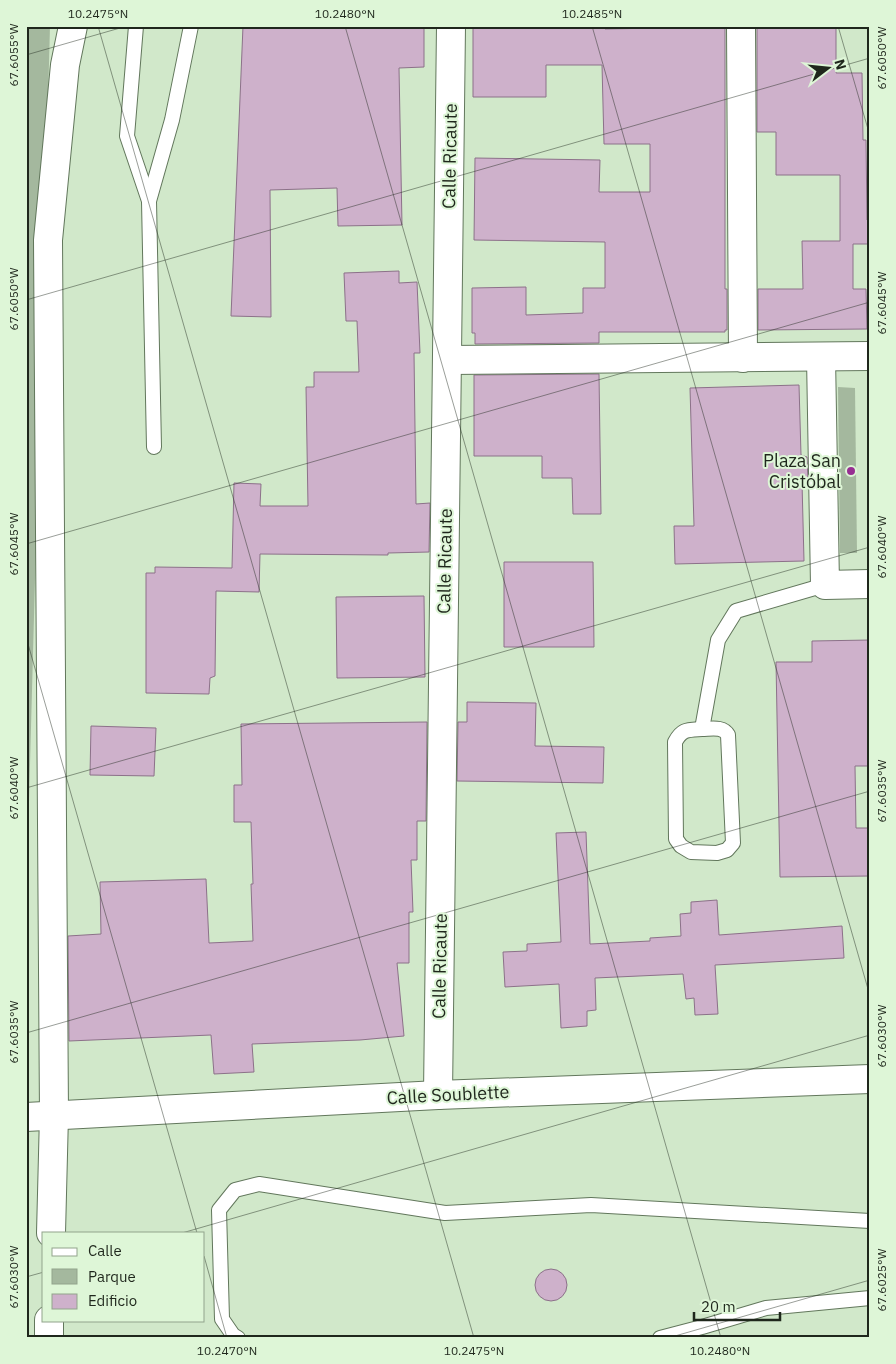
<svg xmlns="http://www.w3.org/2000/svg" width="896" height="1364" viewBox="0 0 896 1364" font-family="'IBM Plex Sans',sans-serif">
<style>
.green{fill:#a4b89e}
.building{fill:#ceb1cb;stroke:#8c7189}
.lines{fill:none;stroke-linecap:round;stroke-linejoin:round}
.service-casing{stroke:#62775c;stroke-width:16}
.minor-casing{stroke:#62775c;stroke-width:30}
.service{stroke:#fff;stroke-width:14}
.minor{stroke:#fff;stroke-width:28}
.ticks{fill:none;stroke:#1f271c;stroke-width:1;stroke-opacity:0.45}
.poi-dot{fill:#972e92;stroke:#def6d7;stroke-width:2}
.labels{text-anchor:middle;stroke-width:4;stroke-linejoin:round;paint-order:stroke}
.street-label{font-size:18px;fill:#1f271c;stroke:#def6d7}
.poi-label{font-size:18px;fill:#1f271c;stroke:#def6d7;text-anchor:end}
.neatline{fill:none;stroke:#1f271c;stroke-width:2}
.ticks-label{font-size:12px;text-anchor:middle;fill:#1f271c}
</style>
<rect width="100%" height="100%" fill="#d1e8ca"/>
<g class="green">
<path d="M 26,26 L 50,26 L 26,912 Z"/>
<path d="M 838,387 L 855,388 L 857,553 L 840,553 Z"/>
</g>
<g class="building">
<path d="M 243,26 L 424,26 L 424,67 L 399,68 L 402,225 L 338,226 L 337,188 L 270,190 L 271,317 L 231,316 Z"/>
<path d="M 473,26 L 605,26 L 605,29 L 659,28 L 659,26 L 725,26 L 725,289 L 727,289 L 727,330 L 725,330 L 725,332 L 599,332 L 599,343 L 475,344 L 475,333 L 472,333 L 472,288 L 526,287 L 526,315 L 583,313 L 583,288 L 605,288 L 605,242 L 474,240 L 475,158 L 600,160 L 599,192 L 650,192 L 650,144 L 604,144 L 602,65 L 546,65 L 546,97 L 473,97 Z"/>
<path d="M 757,26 L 836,26 L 836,73 L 862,73 L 863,140 L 866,140 L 867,220 L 870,220 L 870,244 L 853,244 L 853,289 L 866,289 L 867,329 L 758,330 L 758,289 L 803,289 L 802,241 L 840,241 L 840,175 L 776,175 L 776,132 L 757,132 Z"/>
<path d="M 399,271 L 399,283 L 417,282 L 420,353 L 414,353 L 416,504 L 430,503 L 429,552 L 388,553 L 388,555 L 260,554 L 259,592 L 216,591 L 215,676 L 210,678 L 209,694 L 146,693 L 146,573 L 155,573 L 155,567 L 232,568 L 234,483 L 261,484 L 260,506 L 308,506 L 306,387 L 314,387 L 314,372 L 359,372 L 357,321 L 346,321 L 344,273 Z"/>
<path d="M 599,374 L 601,514 L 573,514 L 572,478 L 542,478 L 542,456 L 474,456 L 474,375 Z"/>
<path d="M 799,385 L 801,455 L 807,457 L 808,482 L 802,482 L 804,561 L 675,564 L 674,526 L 694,526 L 690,388 Z"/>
<path d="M 504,562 L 593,562 L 594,647 L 504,647 Z"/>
<path d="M 424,596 L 425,677 L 337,678 L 336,597 Z"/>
<path d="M 870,640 L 870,766 L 855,766 L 856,828 L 870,828 L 870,876 L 780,877 L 776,662 L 812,662 L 812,641 Z"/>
<path d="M 467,702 L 536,703 L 535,746 L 604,747 L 603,783 L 457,781 L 458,722 L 467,722 Z"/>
<path d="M 427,722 L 426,821 L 417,821 L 417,860 L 411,860 L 413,912 L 409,912 L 409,963 L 397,963 L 404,1036 L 360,1040 L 252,1044 L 254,1072 L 214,1074 L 211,1035 L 69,1041 L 68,936 L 101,934 L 100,882 L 206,879 L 209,943 L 253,941 L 251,884 L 253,884 L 251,822 L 234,822 L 234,785 L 242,785 L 241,724 Z"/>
<path d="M 91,726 L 156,728 L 154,776 L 90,775 Z"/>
<path d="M 586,832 L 590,944 L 650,941 L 650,938 L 681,936 L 680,914 L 691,913 L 691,902 L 717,900 L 719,935 L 842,926 L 844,958 L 715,965 L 718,1014 L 695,1015 L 694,998 L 686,999 L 683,974 L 595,978 L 596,1010 L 587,1011 L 587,1026 L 561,1028 L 559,984 L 505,987 L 503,952 L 527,951 L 527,944 L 561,942 L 556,833 Z"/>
<circle cx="551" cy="1285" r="16"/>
</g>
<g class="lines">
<defs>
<g id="service">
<path d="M 136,26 L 127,136 L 149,201 L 154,447"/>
<path d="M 149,201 L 172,120 L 191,26"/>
<path d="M 702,729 C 711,729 723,726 728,735 L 733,843 L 727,850 L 717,853 L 691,852 L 681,846 L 676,839 L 675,742 C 682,729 687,730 702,729 Z"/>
<path d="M 702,729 L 718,640 L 736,611 L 825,585"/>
<path d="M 238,1338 L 233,1335 L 222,1319 L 219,1210 L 235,1190 L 259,1184 L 445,1213 L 591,1205 L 870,1221"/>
<path d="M 660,1338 L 702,1327 L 766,1308 L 870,1298"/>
</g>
<g id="minor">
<path d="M 741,26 L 743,358"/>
<path d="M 821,357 L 825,585 L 870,584"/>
<path d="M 448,360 L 870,356"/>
<path d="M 438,1095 L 451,26"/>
<path d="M 26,1117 L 438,1095 L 870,1079"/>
<path d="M 51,1233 L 54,1115 L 48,240 L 65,65 L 73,26"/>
<path d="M 49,1338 L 49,1320"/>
</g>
</defs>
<use href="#service" class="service-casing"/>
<use href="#minor" class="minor-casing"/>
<use href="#service" class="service"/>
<use href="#minor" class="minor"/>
</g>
<path class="ticks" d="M 98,26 L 474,1338M 345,26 L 721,1338M 592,26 L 870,996M 838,26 L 870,136M 26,55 L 127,26M 26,300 L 870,58M 26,544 L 870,302M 26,637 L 197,1233M 26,788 L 870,547M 26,1033 L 870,791M 182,1233 L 870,1035M 204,1256 L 227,1338M 26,1277 L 44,1272M 668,1338 L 870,1280"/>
<circle class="poi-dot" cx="851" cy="471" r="5"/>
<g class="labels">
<g class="street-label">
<text transform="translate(450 156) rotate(-89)" y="6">Calle Ricaute</text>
<text transform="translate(445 561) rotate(-89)" y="6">Calle Ricaute</text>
<text transform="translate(440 966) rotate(-89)" y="6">Calle Ricaute</text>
<text transform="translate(448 1095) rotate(-3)" y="6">Calle Soublette</text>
</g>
<g class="poi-label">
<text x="841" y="467">Plaza San<tspan x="841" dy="21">Cristóbal</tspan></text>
</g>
</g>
<rect width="896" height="1364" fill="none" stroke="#def6d7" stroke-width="55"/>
<rect x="42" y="1232" width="162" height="90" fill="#def6d7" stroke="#92a38c"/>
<rect x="52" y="1248" width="25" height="8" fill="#ffffff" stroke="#92a38c"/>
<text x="88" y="1256" font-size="15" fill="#1f271c">Calle</text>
<rect x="52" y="1269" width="25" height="15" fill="#a4b89e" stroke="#92a38c"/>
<text x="88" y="1282" font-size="15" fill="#1f271c">Parque</text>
<rect x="52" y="1294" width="25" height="15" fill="#ceb1cb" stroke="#92a38c"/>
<text x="88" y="1306" font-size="15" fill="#1f271c">Edificio</text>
<g transform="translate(828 68) rotate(74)" stroke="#def6d7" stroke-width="4" paint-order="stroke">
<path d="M0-4L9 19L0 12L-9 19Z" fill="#1f271c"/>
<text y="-8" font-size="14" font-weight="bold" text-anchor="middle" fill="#1f271c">N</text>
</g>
<path d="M694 1312v8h86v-8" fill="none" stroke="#1f271c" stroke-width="2.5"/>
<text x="701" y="1312" font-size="15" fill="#1f271c" stroke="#def6d7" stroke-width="4" paint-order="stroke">20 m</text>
<rect x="28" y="28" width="840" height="1308" class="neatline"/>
<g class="ticks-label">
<text x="98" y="18">10.2475°N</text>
<text x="345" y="18">10.2480°N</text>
<text x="592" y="18">10.2485°N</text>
<text transform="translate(14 55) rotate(-90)" y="4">67.6055°W</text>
<text transform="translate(882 58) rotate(-90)" y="4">67.6050°W</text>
<text transform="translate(14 299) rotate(-90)" y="4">67.6050°W</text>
<text transform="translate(882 303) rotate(-90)" y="4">67.6045°W</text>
<text transform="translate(14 544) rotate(-90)" y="4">67.6045°W</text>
<text transform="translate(882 547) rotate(-90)" y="4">67.6040°W</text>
<text transform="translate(14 788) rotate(-90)" y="4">67.6040°W</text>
<text transform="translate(882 791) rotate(-90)" y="4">67.6035°W</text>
<text transform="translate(14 1032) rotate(-90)" y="4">67.6035°W</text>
<text transform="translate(882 1036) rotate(-90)" y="4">67.6030°W</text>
<text transform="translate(14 1277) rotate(-90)" y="4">67.6030°W</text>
<text transform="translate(882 1280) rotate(-90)" y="4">67.6025°W</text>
<text x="227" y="1355">10.2470°N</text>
<text x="474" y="1355">10.2475°N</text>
<text x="720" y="1355">10.2480°N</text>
</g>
</svg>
